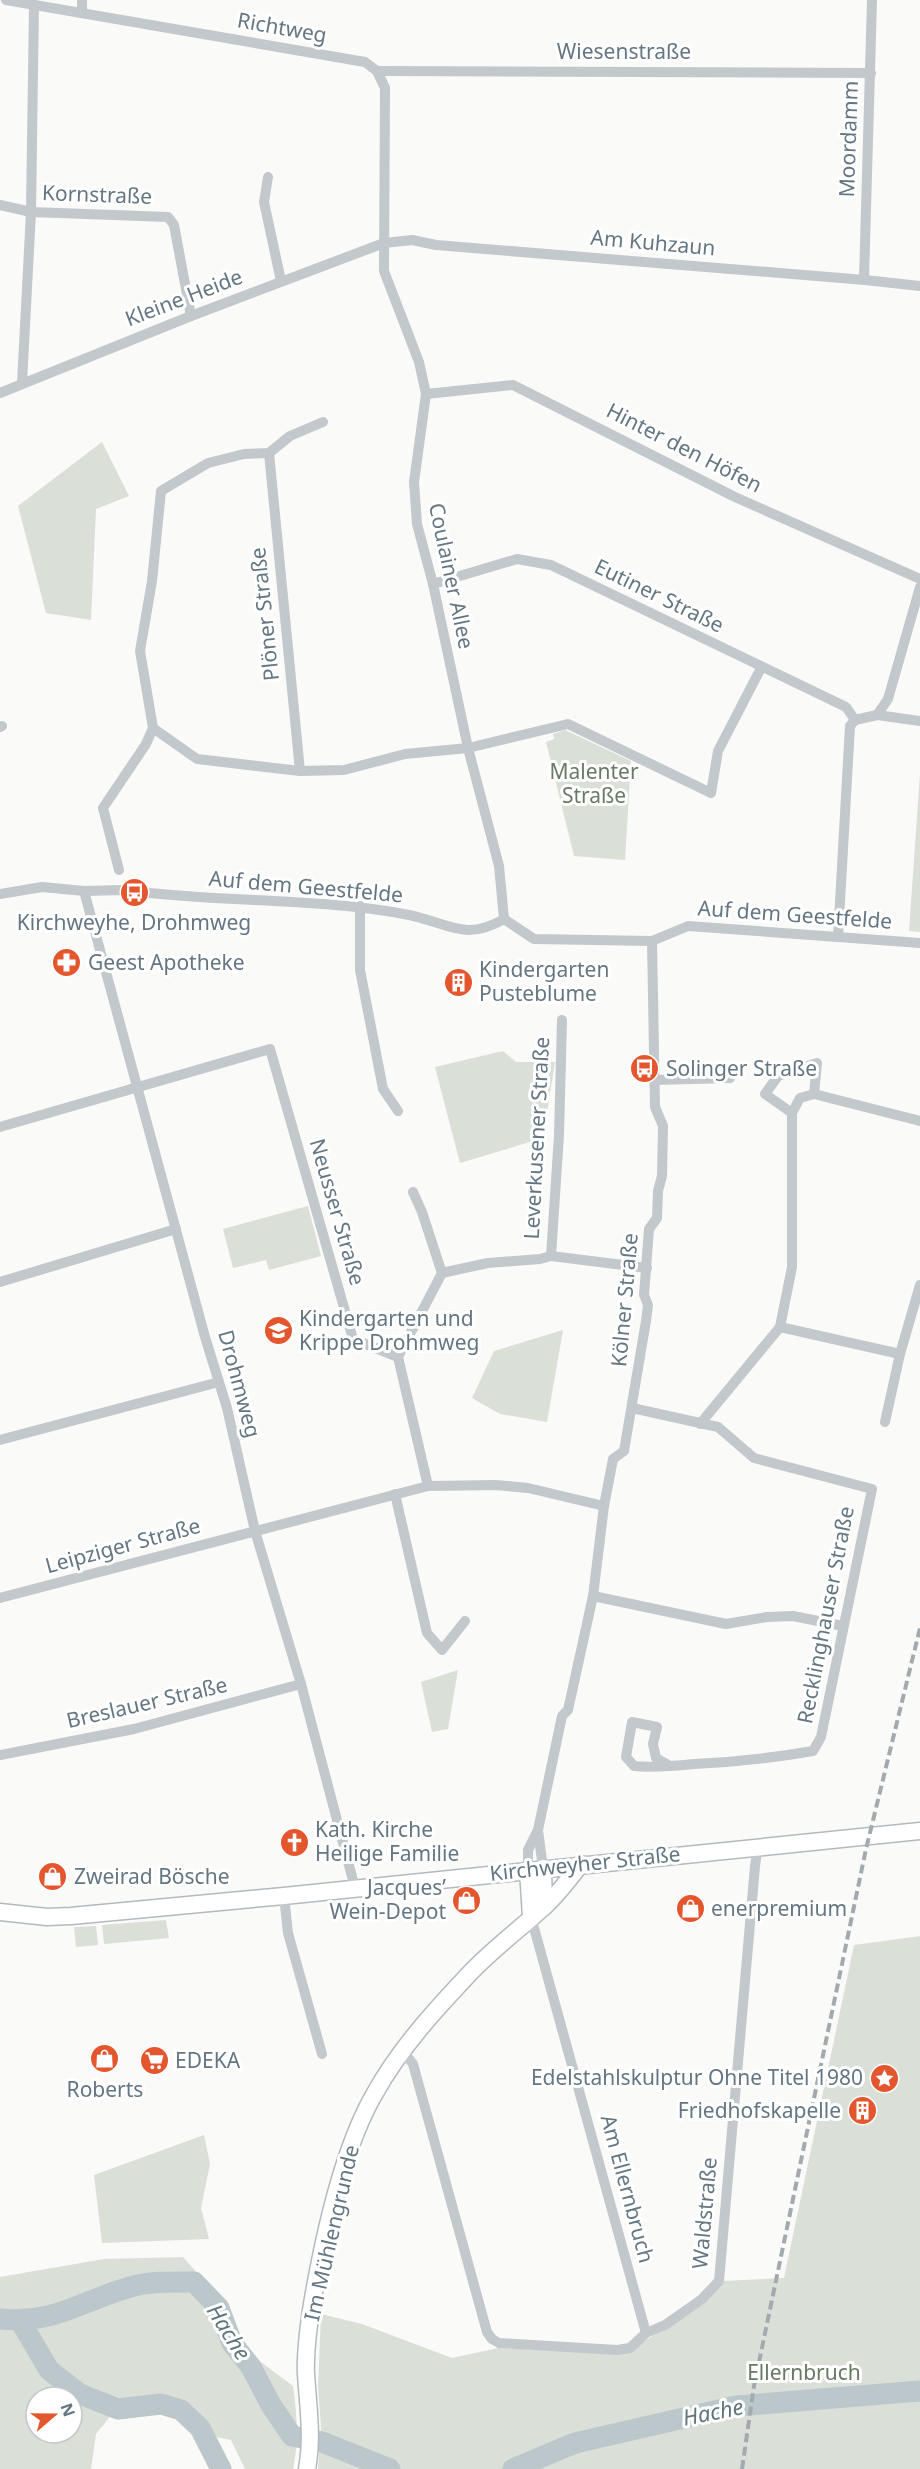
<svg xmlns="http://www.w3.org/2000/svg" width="920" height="2469" viewBox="0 0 920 2469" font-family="'Noto Sans',sans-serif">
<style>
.green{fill:#dadfd7;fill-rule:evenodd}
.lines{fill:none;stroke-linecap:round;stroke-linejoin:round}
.river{stroke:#bbc7cb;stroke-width:21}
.secondary-casing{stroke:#b3babf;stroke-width:19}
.minor{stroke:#c3c8cc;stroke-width:10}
.secondary{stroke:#fff;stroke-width:16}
.rail{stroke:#a2aab0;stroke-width:4;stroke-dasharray:9 4.5;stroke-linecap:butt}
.labels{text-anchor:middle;stroke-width:6;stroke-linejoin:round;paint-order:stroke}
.street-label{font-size:21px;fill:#657683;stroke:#fff}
.park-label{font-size:21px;fill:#687a64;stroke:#fff}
.poi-label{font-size:21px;fill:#657683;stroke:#fff;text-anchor:start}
.water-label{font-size:22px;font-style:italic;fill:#60757c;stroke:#fff}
</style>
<rect width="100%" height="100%" fill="#fafaf8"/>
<g class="green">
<path d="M 102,442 L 129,496 L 96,509 L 91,620 L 46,613 L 18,506 Z"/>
<path d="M 565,730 L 631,761 L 625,860 L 574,856 L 546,742 L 554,739 L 553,734 Z"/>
<path d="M 920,774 L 920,932 L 909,931 Z"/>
<path d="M 503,1051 L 516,1062 L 555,1062 L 543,1138 L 460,1163 L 435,1067 Z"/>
<path d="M 308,1206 L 321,1256 L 269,1270 L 266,1260 L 233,1268 L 223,1229 Z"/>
<path d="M 563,1330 L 547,1422 L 500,1414 L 472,1398 L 494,1351 Z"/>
<path d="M 458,1670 L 448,1729 L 432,1732 L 421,1682 Z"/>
<path d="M 166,1920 L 169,1938 L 104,1944 L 102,1925 Z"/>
<path d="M 96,1926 L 98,1945 L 76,1947 L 74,1927 Z"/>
<path d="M 920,1936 L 920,2469 L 318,2469 L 321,2427 L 318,2386 L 321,2314 L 362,2324 L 452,2358 L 498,2348 L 618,2353 L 641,2343 L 666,2328 L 722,2281 L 784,2278 L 854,1945 Z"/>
<path d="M 204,2135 L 210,2164 L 201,2208 L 209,2239 L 102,2243 L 94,2175 Z"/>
<path d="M 183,2257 L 219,2298 L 253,2356 L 293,2386 C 297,2415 299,2441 293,2469 L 245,2469 L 231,2440 L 210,2436 L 179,2403 L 152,2399 L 113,2413 L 96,2434 L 91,2469 L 0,2469 L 0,2277 L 104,2259 ZM 36,2397 L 72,2397 L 72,2433 L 36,2433 Z"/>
</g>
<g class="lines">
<g class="river">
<path d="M 0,2319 C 55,2325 84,2299 134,2286 C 153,2281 175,2282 194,2282 L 219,2308 L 232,2343 L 251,2367 L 271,2405 L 292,2436 L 322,2442 L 390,2469"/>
<path d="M 21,2322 L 49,2370 L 80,2394 L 118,2409 L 161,2404 L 181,2410 L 200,2428 L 221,2469"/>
<path d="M 513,2469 L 575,2443 L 736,2406 L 920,2391"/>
</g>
<defs>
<g id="secondary">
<path d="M 543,1868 L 544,1907"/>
<path d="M 528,1870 L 531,1917"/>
<path d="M 0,1912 L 47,1917 L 71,1916 L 284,1896 L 920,1831"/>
<path d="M 307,2469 C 313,2437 308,2406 306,2374 C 305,2354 308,2331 311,2310 C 322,2244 341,2151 375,2093 C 400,2048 436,2009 471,1972 C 494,1948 521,1928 546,1905 C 559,1893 570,1878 581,1864"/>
</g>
</defs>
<use href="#secondary" class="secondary-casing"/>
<g class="minor">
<path d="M 6,0 L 365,62 L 377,71 L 385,88 L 384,271 L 419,362 L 426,394 L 414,482 L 417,524 L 433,584 L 468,748 L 499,866 L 504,919"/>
<path d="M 82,13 L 82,0"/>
<path d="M 377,71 L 871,73"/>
<path d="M 268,177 L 264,202 L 281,281"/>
<path d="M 0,205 L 31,212 L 168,217 L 174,225 L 191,316"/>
<path d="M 864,279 L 872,0"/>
<path d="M 22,383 L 31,212 L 34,5"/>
<path d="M 0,393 L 191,316 L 384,243 L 412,240 L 436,245 L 865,280 L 920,286"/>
<path d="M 426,394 L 513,385 L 735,497 L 920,579"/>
<path d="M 323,422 L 290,436 L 269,453 L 244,454 L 208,463 L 161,491 L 152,581 L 140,651 L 153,728 L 197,759 L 300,771 L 344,770 L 405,754 L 468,748 L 568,724 L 711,793 L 718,751 L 761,668"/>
<path d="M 269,453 L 300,771"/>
<path d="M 433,584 L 517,559 L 551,565 L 846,707 L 855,720 L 877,715 L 920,721"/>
<path d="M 877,715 L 888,699 L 920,587"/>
<path d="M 0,727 L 2,726"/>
<path d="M 119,870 L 103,808 L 146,744 L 153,728"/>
<path d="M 84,891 L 205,1337 L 227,1408 L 255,1531 L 301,1684 L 355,1888"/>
<path d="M 0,894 L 42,887 L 84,891 L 123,890 C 218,903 315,897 409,915 C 448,923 465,942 504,919"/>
<path d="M 360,906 L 360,970 L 383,1089 L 398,1111"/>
<path d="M 504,919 L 534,939 L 652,941 L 688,926 L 920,943"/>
<path d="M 838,937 L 850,726 L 855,720"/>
<path d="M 817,1063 L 814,1094 L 800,1098 L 792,1113 L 765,1094 L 778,1076 Z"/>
<path d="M 655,1080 L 730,1078"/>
<path d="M 814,1094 L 920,1121"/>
<path d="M 0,1127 L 270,1049 L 353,1339 L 398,1357"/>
<path d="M 413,1192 L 422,1212 L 442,1273"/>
<path d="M 551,1256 L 559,1135 L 562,1020"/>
<path d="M 0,1282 L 176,1229"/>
<path d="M 780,1327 L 900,1354"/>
<path d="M 632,1408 L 718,1427 L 754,1458 L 872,1489 L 821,1737 L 813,1751 C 773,1758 734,1762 694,1764 C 674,1766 654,1768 634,1766 L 626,1757 L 632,1722 L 657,1727 L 653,1744 L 656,1758 L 670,1766"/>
<path d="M 885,1422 L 900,1354 L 920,1285"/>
<path d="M 700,1424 L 780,1327 L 792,1267 L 792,1113"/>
<path d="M 0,1440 L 219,1382"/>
<path d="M 428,1486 L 398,1357 L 442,1273 L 488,1263 L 540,1259 L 551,1256 L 647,1268"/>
<path d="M 395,1494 L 427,1633 L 442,1650 L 465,1621"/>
<path d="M 593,1596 L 726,1624 L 767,1617 L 793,1616 L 843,1626"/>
<path d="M 0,1598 L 428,1486 L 496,1485 L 528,1488 L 604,1506"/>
<path d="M 0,1755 L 134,1729 L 301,1684"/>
<path d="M 538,1830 L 543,1868"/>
<path d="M 528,1870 L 528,1850 L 538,1830 L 562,1716 L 568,1710 L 593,1596 L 604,1506 L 613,1459 L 624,1451 L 646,1321 L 648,1305 L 644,1295 L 649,1229 L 657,1218 L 658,1191 L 662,1176 L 663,1126 L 655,1107 L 652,941"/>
<path d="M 284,1896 L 288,1933 L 322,2054"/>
<path d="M 531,1917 L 646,2333"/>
<path d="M 403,2051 L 413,2064 L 487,2332 L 492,2339 L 499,2343 L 617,2350 L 630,2348 L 646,2333 L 665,2325 L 702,2299 L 719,2281 L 755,1866 L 758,1846"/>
</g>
<use href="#secondary" class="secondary"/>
<path class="rail" d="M 742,2469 L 754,2386 L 866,1849 L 920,1628"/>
</g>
<defs>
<symbol id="bus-disc" viewBox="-11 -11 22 22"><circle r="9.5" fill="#e4572e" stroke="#fff"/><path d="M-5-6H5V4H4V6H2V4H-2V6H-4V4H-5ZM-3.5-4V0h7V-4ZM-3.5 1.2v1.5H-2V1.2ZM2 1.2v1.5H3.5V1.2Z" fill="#fff"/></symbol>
<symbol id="pharmacy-disc" viewBox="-11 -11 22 22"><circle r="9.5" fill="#e4572e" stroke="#fff"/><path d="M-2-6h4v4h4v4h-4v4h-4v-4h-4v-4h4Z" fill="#fff"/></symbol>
<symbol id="building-disc" viewBox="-11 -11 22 22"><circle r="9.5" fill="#e4572e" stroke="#fff"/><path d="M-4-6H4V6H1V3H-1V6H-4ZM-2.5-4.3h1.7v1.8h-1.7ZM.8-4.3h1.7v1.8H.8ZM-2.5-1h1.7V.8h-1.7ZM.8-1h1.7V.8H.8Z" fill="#fff"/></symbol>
<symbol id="school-disc" viewBox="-11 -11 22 22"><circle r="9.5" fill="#e4572e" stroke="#fff"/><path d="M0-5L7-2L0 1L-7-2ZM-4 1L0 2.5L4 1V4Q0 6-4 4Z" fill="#fff"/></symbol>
<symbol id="church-disc" viewBox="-11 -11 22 22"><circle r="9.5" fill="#e4572e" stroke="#fff"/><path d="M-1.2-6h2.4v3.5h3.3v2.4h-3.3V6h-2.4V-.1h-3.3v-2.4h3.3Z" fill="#fff"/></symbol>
<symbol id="shop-disc" viewBox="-11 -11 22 22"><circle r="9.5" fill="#e4572e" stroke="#fff"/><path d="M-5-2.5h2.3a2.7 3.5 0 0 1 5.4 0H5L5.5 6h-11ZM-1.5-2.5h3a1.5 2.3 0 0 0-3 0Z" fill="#fff"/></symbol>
<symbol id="supermarket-disc" viewBox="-11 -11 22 22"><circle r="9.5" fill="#e4572e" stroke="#fff"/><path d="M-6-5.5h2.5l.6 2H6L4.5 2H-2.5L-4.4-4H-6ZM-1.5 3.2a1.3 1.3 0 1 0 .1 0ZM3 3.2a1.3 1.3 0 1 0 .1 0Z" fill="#fff"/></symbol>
<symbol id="sight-disc" viewBox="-11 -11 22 22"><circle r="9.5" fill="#e4572e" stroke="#fff"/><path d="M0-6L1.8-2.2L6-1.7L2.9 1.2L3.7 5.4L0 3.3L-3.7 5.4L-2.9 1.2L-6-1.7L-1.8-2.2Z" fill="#fff"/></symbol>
</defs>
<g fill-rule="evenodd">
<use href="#bus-disc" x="118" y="876" width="33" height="33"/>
<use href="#pharmacy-disc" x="50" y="946" width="33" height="33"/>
<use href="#building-disc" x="442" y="966" width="33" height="33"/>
<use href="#bus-disc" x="628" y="1052" width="33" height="33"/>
<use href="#school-disc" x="262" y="1314" width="33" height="33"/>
<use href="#church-disc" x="278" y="1826" width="33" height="33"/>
<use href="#shop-disc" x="36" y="1860" width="33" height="33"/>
<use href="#shop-disc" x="450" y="1884" width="33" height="33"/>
<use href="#shop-disc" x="674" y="1892" width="33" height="33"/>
<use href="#shop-disc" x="88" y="2042" width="33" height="33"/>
<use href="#supermarket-disc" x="138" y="2044" width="33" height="33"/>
<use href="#sight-disc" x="868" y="2062" width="33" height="33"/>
<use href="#building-disc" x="846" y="2094" width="33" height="33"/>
</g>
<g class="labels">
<g class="street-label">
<text transform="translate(282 28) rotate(10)" y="7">Richtweg</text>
<text x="624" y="59">Wiesenstraße</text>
<text transform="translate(849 139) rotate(-88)" y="7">Moordamm</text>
<text transform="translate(97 195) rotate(2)" y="7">Kornstraße</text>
<text transform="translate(653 243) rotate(5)" y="7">Am Kuhzaun</text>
<text transform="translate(184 298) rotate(-21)" y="7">Kleine Heide</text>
<text transform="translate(684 448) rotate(27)" y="7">Hinter den Höfen</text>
<text transform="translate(451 576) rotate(78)" y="7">Coulainer Allee</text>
<text transform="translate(659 596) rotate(26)" y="7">Eutiner Straße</text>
<text transform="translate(265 614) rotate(-96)" y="7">Plöner Straße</text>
<text transform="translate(306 887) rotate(5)" y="7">Auf dem Geestfelde</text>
<text transform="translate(795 915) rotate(4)" y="7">Auf dem Geestfelde</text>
<text transform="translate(537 1138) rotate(-87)" y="7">Leverkusener Straße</text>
<text transform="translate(337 1212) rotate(74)" y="7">Neusser Straße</text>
<text transform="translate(625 1300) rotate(-85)" y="7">Kölner Straße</text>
<text transform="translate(239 1384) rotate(75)" y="7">Drohmweg</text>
<text transform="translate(123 1546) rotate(-15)" y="7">Leipziger Straße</text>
<text transform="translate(826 1615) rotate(-79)" y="7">Recklinghauser Straße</text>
<text transform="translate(147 1703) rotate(-13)" y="7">Breslauer Straße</text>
<text transform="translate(585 1864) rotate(-6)" y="7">Kirchweyher Straße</text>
<text transform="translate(627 2189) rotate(75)" y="7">Am Ellernbruch</text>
<text transform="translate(705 2213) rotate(-85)" y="7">Waldstraße</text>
<text transform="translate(332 2233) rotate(-77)" y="7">Im Mühlengrunde</text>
</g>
<g class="park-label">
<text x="594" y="779">Malenter<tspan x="594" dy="24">Straße</tspan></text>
<text x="804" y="2380">Ellernbruch</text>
</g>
<g class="poi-label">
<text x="134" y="930" text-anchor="middle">Kirchweyhe, Drohmweg</text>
<text x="88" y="970">Geest Apotheke</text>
<text x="479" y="977">Kindergarten<tspan x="479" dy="24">Pusteblume</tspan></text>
<text x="666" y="1076">Solinger Straße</text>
<text x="299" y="1326">Kindergarten und<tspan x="299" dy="24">Krippe Drohmweg</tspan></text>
<text x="315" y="1837">Kath. Kirche<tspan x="315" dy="24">Heilige Familie</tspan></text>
<text x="74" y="1884">Zweirad Bösche</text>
<text x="446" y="1895" text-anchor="end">Jacques’<tspan x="446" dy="24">Wein-Depot</tspan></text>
<text x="711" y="1916">enerpremium</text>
<text x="175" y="2068">EDEKA</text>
<text x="863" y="2085" text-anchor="end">Edelstahlskulptur Ohne Titel 1980</text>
<text x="105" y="2097" text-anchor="middle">Roberts</text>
<text x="841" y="2118" text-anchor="end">Friedhofskapelle</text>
</g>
<g class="water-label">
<text transform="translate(229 2332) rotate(58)" y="8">Hache</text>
<text transform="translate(713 2412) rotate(-11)" y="8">Hache</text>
</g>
</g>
<g transform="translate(54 2415) rotate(70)"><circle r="28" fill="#ffffff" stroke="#c1c8cd" stroke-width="1.5"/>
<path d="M0-4.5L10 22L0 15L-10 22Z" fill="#e4572e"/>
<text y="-9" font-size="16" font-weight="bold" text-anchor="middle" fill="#657683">N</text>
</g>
</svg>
